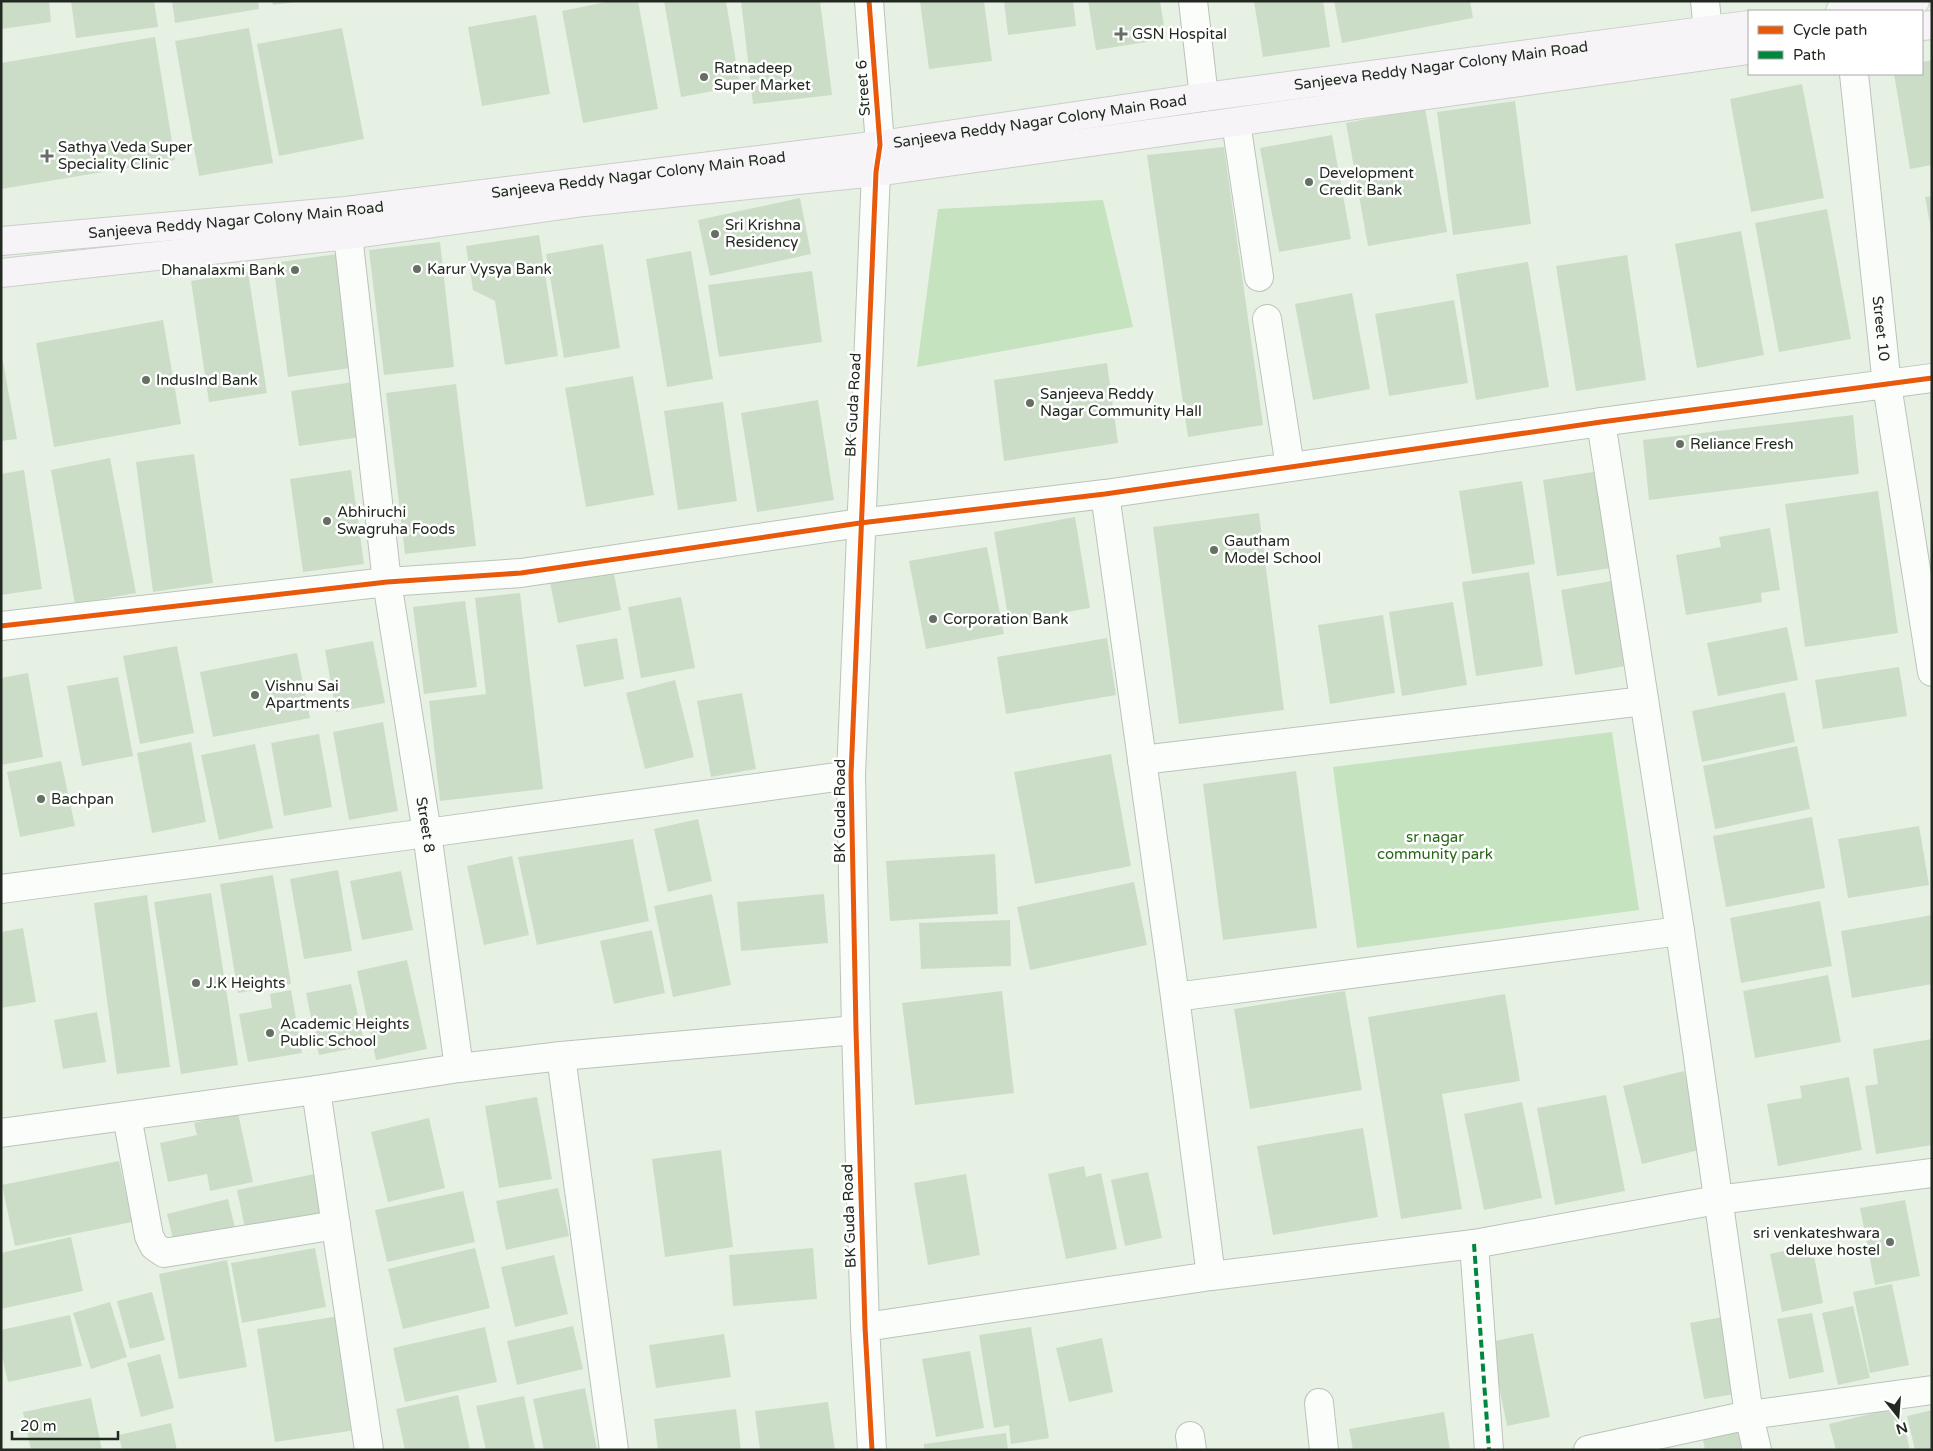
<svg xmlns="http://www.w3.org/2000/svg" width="1933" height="1451" viewBox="0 0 1933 1451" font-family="'Varela Round',sans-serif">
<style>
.green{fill:#c5e3bf}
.building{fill:#cbddc7}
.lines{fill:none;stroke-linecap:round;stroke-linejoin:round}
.minor-casing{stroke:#bbc3b9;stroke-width:30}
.major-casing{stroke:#cacfc9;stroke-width:30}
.minor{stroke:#fbfdfb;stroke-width:28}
.major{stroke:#f6f4f7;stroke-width:28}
.quiet{stroke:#00873e;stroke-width:4;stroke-dasharray:8 4;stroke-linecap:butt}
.cycleway-casing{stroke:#fff;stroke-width:8}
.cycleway{stroke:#e8590c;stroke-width:5}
.poi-dot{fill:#676f65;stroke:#fff;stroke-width:2}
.labels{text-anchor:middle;stroke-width:5;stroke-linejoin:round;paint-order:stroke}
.poi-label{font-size:15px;fill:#222920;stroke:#fff;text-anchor:start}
.street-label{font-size:15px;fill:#222920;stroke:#fff}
.park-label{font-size:15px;fill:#286718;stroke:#fff}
</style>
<rect width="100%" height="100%" fill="#e6f1e4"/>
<g class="green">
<path d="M 1103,200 L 1133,327 L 917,367 L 938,209 Z"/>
<path d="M 1612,732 L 1639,910 L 1357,948 L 1333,767 Z"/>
</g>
<g class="building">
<path d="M 1,1 L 49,1 L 51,22 L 1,29 Z"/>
<path d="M 71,1 L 154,1 L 158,27 L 76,38 Z"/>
<path d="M 172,1 L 258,1 L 259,9 L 175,23 Z"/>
<path d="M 272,1 L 295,1 L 295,2 L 273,5 Z"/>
<path d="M 611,1 L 638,1 L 658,109 L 583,123 L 562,11 Z"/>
<path d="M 664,1 L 726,1 L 740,86 L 681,97 Z"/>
<path d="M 741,1 L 820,1 L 832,95 L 753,104 Z"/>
<path d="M 920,1 L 984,1 L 992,61 L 929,69 Z"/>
<path d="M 1004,1 L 1073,1 L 1076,26 L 1008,35 Z"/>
<path d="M 1088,1 L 1160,1 L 1166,39 L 1096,50 Z"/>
<path d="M 1254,1 L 1323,1 L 1330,47 L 1263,57 Z"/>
<path d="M 1334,1 L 1470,1 L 1473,18 L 1342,43 Z"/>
<path d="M 536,15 L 550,94 L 482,106 L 468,27 Z"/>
<path d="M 249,28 L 273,163 L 199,176 L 175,41 Z"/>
<path d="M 342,28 L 364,139 L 279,156 L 257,44 Z"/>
<path d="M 155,37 L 175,160 L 1,189 L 1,63 Z"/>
<path d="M 1932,60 L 1932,165 L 1910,169 L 1894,74 L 1922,74 L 1922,62 Z"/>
<path d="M 1802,84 L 1824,198 L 1751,212 L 1730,99 Z"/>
<path d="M 1515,101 L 1531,224 L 1453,235 L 1437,112 Z"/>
<path d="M 1425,108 L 1447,232 L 1368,246 L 1346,123 Z"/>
<path d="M 1332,135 L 1351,239 L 1279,252 L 1260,148 Z"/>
<path d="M 1224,147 L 1263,425 L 1188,437 L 1147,155 Z"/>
<path d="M 1932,196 L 1932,229 L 1931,229 L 1925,197 Z"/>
<path d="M 800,198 L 811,254 L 710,276 L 698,220 Z"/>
<path d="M 1827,209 L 1851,339 L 1779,352 L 1755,223 Z"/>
<path d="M 1741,231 L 1764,355 L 1697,368 L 1675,244 Z"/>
<path d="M 539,235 L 558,356 L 505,365 L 495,301 L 473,290 L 466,246 Z"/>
<path d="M 440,242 L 454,367 L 384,375 L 369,250 Z"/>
<path d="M 603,244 L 620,348 L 564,358 L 546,254 Z"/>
<path d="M 691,251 L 713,379 L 667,387 L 646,259 Z"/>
<path d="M 337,254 L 351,368 L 288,377 L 273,263 Z"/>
<path d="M 1627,255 L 1646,380 L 1576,391 L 1556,266 Z"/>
<path d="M 1528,262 L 1549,387 L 1476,400 L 1456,274 Z"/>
<path d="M 812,271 L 822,342 L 719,357 L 708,285 Z"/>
<path d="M 248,272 L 267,393 L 209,402 L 191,281 Z"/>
<path d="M 1352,293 L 1370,389 L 1313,400 L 1295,304 Z"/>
<path d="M 1454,300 L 1468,383 L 1389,396 L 1375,314 Z"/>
<path d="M 163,320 L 181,424 L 54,447 L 36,343 Z"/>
<path d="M 1,351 L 17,439 L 1,441 Z"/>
<path d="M 1107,363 L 1118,443 L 1004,461 L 994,380 Z"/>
<path d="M 633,376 L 654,495 L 586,507 L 565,388 Z"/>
<path d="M 354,382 L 361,437 L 299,446 L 291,391 Z"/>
<path d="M 456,384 L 476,546 L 405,554 L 386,393 Z"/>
<path d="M 818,400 L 834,500 L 757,512 L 741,413 Z"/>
<path d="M 723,402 L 737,501 L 678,510 L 664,411 Z"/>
<path d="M 1853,415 L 1859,474 L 1649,500 L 1643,440 Z"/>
<path d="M 194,454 L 213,583 L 153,592 L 136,462 Z"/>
<path d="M 110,458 L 136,593 L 75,604 L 51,470 Z"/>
<path d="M 24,470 L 42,589 L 1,595 L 1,474 Z"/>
<path d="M 351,470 L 364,564 L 303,572 L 290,479 Z"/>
<path d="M 1605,470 L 1619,567 L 1557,576 L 1543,480 Z"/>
<path d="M 1522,481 L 1535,564 L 1472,574 L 1459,491 Z"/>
<path d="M 1878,491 L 1898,633 L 1805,647 L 1785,504 Z"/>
<path d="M 1259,513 L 1284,710 L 1179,724 L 1153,527 Z"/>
<path d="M 1075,517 L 1090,608 L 1009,622 L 994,532 Z"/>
<path d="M 1770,528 L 1780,590 L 1761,593 L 1762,602 L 1686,615 L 1676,555 L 1721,547 L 1719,537 Z"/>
<path d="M 987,547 L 1004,634 L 926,649 L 909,561 Z"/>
<path d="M 613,569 L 621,610 L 558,623 L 550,582 Z"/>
<path d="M 1529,572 L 1543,666 L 1476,676 L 1462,582 Z"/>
<path d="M 1617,580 L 1631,665 L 1575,675 L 1561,590 Z"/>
<path d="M 520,593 L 543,789 L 440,801 L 429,701 L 486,694 L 475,598 Z"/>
<path d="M 681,597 L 695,668 L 641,678 L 628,607 Z"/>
<path d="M 465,601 L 477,687 L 424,694 L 413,607 Z"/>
<path d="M 1453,602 L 1467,685 L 1402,696 L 1389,612 Z"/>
<path d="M 1383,615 L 1395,693 L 1330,704 L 1318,625 Z"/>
<path d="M 1787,627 L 1798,680 L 1718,696 L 1707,643 Z"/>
<path d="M 617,638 L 624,679 L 584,687 L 576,645 Z"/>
<path d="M 1107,638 L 1116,695 L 1006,714 L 997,657 Z"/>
<path d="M 373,641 L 385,703 L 336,712 L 325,650 Z"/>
<path d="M 177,646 L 194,733 L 140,744 L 123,656 Z"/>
<path d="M 297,653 L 310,718 L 213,737 L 200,672 Z"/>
<path d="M 1899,667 L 1907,716 L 1823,729 L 1815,680 Z"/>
<path d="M 28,673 L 43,757 L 1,765 L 1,678 Z"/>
<path d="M 118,677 L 133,756 L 82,766 L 67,686 Z"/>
<path d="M 675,680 L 694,757 L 645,769 L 626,693 Z"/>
<path d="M 1785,692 L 1795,742 L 1702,762 L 1692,711 Z"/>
<path d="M 742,693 L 756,769 L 711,777 L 697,701 Z"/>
<path d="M 383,722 L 398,811 L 349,820 L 333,732 Z"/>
<path d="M 319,734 L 332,807 L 284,816 L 271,743 Z"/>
<path d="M 191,742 L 206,822 L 152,833 L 137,753 Z"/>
<path d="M 255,744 L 273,828 L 219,840 L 201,755 Z"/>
<path d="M 1797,746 L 1810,809 L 1715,829 L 1703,766 Z"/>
<path d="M 1111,754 L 1131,866 L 1035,884 L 1014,772 Z"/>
<path d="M 61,761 L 75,826 L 20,837 L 7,772 Z"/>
<path d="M 1296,771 L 1317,928 L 1223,940 L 1203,784 Z"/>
<path d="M 1812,817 L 1825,888 L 1726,907 L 1713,836 Z"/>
<path d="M 698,819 L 712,881 L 668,892 L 654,829 Z"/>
<path d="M 1919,826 L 1929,885 L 1848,898 L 1838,839 Z"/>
<path d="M 633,839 L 649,921 L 537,945 L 518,857 Z"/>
<path d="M 995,854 L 998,914 L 890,921 L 886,861 Z"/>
<path d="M 512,856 L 529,935 L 484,945 L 467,866 Z"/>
<path d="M 338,870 L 352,951 L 304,959 L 290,879 Z"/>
<path d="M 401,871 L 413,930 L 362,940 L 350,881 Z"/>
<path d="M 273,875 L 291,984 L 238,993 L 220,884 Z"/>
<path d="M 1134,882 L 1147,945 L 1030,970 L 1017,907 Z"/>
<path d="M 211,893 L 238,1065 L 181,1074 L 154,902 Z"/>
<path d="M 712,894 L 731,985 L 673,997 L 654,906 Z"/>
<path d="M 824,894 L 828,943 L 741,951 L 737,902 Z"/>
<path d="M 147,895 L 170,1067 L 117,1074 L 94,903 Z"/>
<path d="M 1820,901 L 1832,966 L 1741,983 L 1730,918 Z"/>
<path d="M 1932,915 L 1932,984 L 1852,998 L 1841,931 Z"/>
<path d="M 1010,920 L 1011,966 L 921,969 L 919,923 Z"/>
<path d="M 23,928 L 36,1002 L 1,1008 L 1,932 Z"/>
<path d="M 652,930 L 665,993 L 614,1004 L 600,941 Z"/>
<path d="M 407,960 L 427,1049 L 376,1060 L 357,971 Z"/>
<path d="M 1828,975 L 1841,1042 L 1755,1058 L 1743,991 Z"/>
<path d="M 351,984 L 365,1046 L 319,1055 L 306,993 Z"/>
<path d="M 291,990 L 302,1053 L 248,1062 L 239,1014 L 272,1008 L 270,994 Z"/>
<path d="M 1002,991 L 1014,1093 L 915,1105 L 902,1003 Z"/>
<path d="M 1345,991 L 1362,1090 L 1250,1109 L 1234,1009 Z"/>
<path d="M 1505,994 L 1520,1081 L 1442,1094 L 1462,1209 L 1401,1219 L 1368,1017 Z"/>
<path d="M 97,1012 L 106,1062 L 63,1069 L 54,1020 Z"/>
<path d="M 1932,1039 L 1932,1145 L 1876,1154 L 1865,1086 L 1878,1084 L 1873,1049 Z"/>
<path d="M 1684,1071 L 1703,1149 L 1642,1164 L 1623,1086 Z"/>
<path d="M 1849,1077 L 1862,1150 L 1778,1166 L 1767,1104 L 1802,1098 L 1800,1086 Z"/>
<path d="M 1606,1095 L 1625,1191 L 1555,1205 L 1537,1108 Z"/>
<path d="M 537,1097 L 552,1179 L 499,1188 L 485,1106 Z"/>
<path d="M 1522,1102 L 1542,1198 L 1484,1210 L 1464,1114 Z"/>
<path d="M 238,1113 L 253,1182 L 210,1191 L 207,1174 L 168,1182 L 160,1143 L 197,1135 L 194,1123 Z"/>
<path d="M 429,1118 L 445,1188 L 388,1202 L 371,1132 Z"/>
<path d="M 1363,1128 L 1378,1217 L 1273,1235 L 1257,1146 Z"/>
<path d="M 721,1150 L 733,1247 L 665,1257 L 652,1159 Z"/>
<path d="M 119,1161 L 132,1222 L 15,1246 L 2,1185 Z"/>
<path d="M 1084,1166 L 1086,1177 L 1101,1173 L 1117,1249 L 1066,1259 L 1048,1174 Z"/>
<path d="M 1148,1172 L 1162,1238 L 1125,1246 L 1111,1180 Z"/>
<path d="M 319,1173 L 328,1216 L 246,1233 L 237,1190 Z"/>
<path d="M 966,1174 L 980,1255 L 928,1265 L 914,1183 Z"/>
<path d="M 558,1188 L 569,1236 L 506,1250 L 496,1201 Z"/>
<path d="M 463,1191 L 475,1242 L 387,1262 L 375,1210 Z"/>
<path d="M 228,1199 L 236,1232 L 175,1247 L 167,1214 Z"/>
<path d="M 1905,1200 L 1920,1276 L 1875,1285 L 1860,1208 Z"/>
<path d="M 71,1237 L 83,1291 L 1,1309 L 1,1253 Z"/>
<path d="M 1812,1245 L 1823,1303 L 1782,1312 L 1770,1254 Z"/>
<path d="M 315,1248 L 326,1307 L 242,1323 L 231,1263 Z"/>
<path d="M 475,1248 L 490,1308 L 403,1329 L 388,1269 Z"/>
<path d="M 813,1248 L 817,1299 L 733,1306 L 729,1255 Z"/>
<path d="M 554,1255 L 568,1314 L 515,1327 L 501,1267 Z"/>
<path d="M 227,1260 L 247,1367 L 179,1379 L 159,1274 Z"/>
<path d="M 1892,1284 L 1909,1365 L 1870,1373 L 1853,1292 Z"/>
<path d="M 152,1292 L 165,1340 L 130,1349 L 117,1301 Z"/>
<path d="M 110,1302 L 127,1357 L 91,1369 L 73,1313 Z"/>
<path d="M 1853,1306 L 1870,1378 L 1838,1385 L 1822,1313 Z"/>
<path d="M 1812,1313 L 1824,1372 L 1789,1379 L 1777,1319 Z"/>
<path d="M 70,1315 L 82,1366 L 8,1382 L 1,1352 L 1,1330 Z"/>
<path d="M 346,1315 L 363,1429 L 275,1442 L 257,1329 Z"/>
<path d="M 1728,1316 L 1741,1393 L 1704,1399 L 1690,1323 Z"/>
<path d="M 573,1326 L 583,1369 L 517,1385 L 507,1341 Z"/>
<path d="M 485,1327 L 497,1382 L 405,1402 L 393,1348 Z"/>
<path d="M 1031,1327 L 1049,1438 L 1011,1444 L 1009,1425 L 994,1428 L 979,1335 Z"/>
<path d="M 1533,1333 L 1550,1417 L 1507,1426 L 1490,1342 Z"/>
<path d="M 724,1334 L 731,1377 L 656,1388 L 649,1345 Z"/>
<path d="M 1102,1338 L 1113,1392 L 1069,1402 L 1056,1348 Z"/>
<path d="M 970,1351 L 984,1428 L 936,1437 L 922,1359 Z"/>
<path d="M 160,1354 L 174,1408 L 141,1417 L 127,1363 Z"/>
<path d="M 585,1388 L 597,1450 L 544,1450 L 533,1399 Z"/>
<path d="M 458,1395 L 470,1450 L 405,1450 L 396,1409 Z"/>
<path d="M 524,1396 L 535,1450 L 486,1450 L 476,1406 Z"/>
<path d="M 91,1398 L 102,1450 L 31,1450 L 23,1412 Z"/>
<path d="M 828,1402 L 835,1450 L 760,1450 L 755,1411 Z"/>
<path d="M 1899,1407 L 1910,1450 L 1836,1450 L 1829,1424 Z"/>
<path d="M 736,1409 L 741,1450 L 658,1450 L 654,1419 Z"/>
<path d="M 1932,1410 L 1932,1450 L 1915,1450 L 1907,1416 Z"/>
<path d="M 1444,1412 L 1450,1450 L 1353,1450 L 1349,1429 Z"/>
<path d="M 171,1423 L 177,1450 L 122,1450 L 119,1435 Z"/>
<path d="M 1741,1427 L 1746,1450 L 1705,1450 L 1702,1435 Z"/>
<path d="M 1006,1433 L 1008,1450 L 924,1450 L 924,1444 Z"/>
</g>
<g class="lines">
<defs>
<g id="minor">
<path d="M 869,1 L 880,145 L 876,172 L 851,775 L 856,1030 L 865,1327 L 872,1450"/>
<path d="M 1193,1 L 1204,97"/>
<path d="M 1705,1 L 1708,32"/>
<path id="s1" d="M 1854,74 L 1887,385 L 1932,672"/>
<path d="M 1236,122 L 1259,277"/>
<path id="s2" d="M 348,235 L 387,582 L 427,833 L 459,1068"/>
<path d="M 1267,319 L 1290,467"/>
<path d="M 1601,422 L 1680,931 L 1749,1415 L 1757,1450"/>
<path d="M 1105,494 L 1175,997 L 1211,1276"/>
<path d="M 1,626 L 387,582 L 521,573 L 860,523 L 1105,494 L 1601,422 L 1932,378"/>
<path d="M 1142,760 L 1644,701"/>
<path d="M 1,889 L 427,833 L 851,775"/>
<path d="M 1175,997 L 1680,931"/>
<path d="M 561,1056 L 614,1450"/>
<path d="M 316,1090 L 369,1450"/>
<path d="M 127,1116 L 149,1236 L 154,1246 L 164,1253 L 336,1225"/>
<path d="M 1,1133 L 316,1090 L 459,1068 L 561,1056 L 856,1030"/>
<path d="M 1474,1244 L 1489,1450"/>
<path d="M 865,1327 L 1211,1276 L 1474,1244 L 1717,1200 L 1932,1173"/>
<path d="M 1319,1403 L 1324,1450"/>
<path d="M 1190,1436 L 1192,1450"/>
<path d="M 1588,1450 L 1749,1415 L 1932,1390"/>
</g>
<g id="major">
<path d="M 1840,11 L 1915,1"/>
<path d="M 1922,26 L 1932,25"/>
<path id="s3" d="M 1,241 L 346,211 L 880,145 L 1204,97 L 1749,25"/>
<path d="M 1,273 L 348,235 L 584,202 L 876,172 L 1749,50"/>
</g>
</defs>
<use href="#minor" class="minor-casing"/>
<use href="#major" class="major-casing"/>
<use href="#minor" class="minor"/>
<use href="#major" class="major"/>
<path class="quiet" d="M 1474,1244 L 1489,1450"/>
<defs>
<g id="cycleway">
<path d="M 869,1 L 880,145 L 876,172 L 851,775 L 856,1030 L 865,1327 L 872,1450"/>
<path d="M 1,626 L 387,582 L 521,573 L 860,523 L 1105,494 L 1601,422 L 1932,378"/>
</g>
</defs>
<use href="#cycleway" class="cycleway-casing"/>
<use href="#cycleway" class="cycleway"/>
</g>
<g class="poi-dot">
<path d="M1118.5 26.5h5v5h5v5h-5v5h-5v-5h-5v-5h5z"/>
<circle cx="704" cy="77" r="5"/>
<path d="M44.5 148.5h5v5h5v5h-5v5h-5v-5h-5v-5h5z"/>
<circle cx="1309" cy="182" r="5"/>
<circle cx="715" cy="234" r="5"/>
<circle cx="417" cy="269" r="5"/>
<circle cx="295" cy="270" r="5"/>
<circle cx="146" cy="380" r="5"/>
<circle cx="1030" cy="403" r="5"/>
<circle cx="1680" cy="444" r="5"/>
<circle cx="327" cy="521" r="5"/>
<circle cx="1214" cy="550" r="5"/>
<circle cx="933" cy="619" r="5"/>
<circle cx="255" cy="695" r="5"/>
<circle cx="41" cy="799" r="5"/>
<circle cx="196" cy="983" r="5"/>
<circle cx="270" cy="1033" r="5"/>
<circle cx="1890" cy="1242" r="5"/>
</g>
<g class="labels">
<g class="poi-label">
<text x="1132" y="39">GSN Hospital</text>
<text x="714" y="73">Ratnadeep<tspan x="714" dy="17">Super Market</tspan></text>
<text x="58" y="152">Sathya Veda Super<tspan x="58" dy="17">Speciality Clinic</tspan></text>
<text x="1319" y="178">Development<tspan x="1319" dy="17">Credit Bank</tspan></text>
<text x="725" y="230">Sri Krishna<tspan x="725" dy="17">Residency</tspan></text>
<text x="427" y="274">Karur Vysya Bank</text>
<text x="285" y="275" text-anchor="end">Dhanalaxmi Bank</text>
<text x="156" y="385">IndusInd Bank</text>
<text x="1040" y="399">Sanjeeva Reddy<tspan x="1040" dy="17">Nagar Community Hall</tspan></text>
<text x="1690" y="449">Reliance Fresh</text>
<text x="337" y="517">Abhiruchi<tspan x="337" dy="17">Swagruha Foods</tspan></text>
<text x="1224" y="546">Gautham<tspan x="1224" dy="17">Model School</tspan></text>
<text x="943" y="624">Corporation Bank</text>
<text x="265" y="691">Vishnu Sai<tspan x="265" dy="17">Apartments</tspan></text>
<text x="51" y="804">Bachpan</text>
<text x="206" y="988">J.K Heights</text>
<text x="280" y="1029">Academic Heights<tspan x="280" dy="17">Public School</tspan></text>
<text x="1880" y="1238" text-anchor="end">sri venkateshwara<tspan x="1880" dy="17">deluxe hostel</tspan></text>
</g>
<g class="street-label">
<text dy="5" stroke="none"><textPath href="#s3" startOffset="1451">Sanjeeva Reddy Nagar Colony Main Road</textPath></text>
<text transform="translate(863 88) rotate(-94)" y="5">Street 6</text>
<text dy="5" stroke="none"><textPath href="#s3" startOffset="1046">Sanjeeva Reddy Nagar Colony Main Road</textPath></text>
<text dy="5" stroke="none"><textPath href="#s3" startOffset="641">Sanjeeva Reddy Nagar Colony Main Road</textPath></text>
<text dy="5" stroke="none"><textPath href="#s3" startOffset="236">Sanjeeva Reddy Nagar Colony Main Road</textPath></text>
<text dy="5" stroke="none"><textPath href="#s1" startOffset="256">Street 10</textPath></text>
<text transform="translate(853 405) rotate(-87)" y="5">BK Guda Road</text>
<text transform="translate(840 811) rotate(-90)" y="5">BK Guda Road</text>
<text dy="5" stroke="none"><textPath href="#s2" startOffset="595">Street 8</textPath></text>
<text transform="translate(849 1216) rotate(-92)" y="5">BK Guda Road</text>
</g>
<g class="park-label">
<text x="1435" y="842">sr nagar<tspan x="1435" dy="17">community park</tspan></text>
</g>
</g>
<rect width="1933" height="1451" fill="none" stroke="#222920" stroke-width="5"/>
<rect x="1748" y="10" width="175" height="65" fill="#ffffff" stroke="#a7a9a6"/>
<rect x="1758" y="26" width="25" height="8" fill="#e8590c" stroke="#a7a9a6"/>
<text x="1793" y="35" font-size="15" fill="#222920">Cycle path</text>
<rect x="1758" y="51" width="25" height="8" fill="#00873e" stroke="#a7a9a6"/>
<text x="1793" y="60" font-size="15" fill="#222920">Path</text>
<g transform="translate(1898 1416) rotate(163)" stroke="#ffffff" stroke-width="4" paint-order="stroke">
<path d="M0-4L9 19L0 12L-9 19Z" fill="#222920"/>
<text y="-8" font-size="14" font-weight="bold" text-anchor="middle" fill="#222920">N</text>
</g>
<path d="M12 1431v8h106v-8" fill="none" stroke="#222920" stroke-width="2.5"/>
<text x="20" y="1431" font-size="15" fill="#222920" stroke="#ffffff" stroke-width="4" paint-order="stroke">20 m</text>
</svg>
